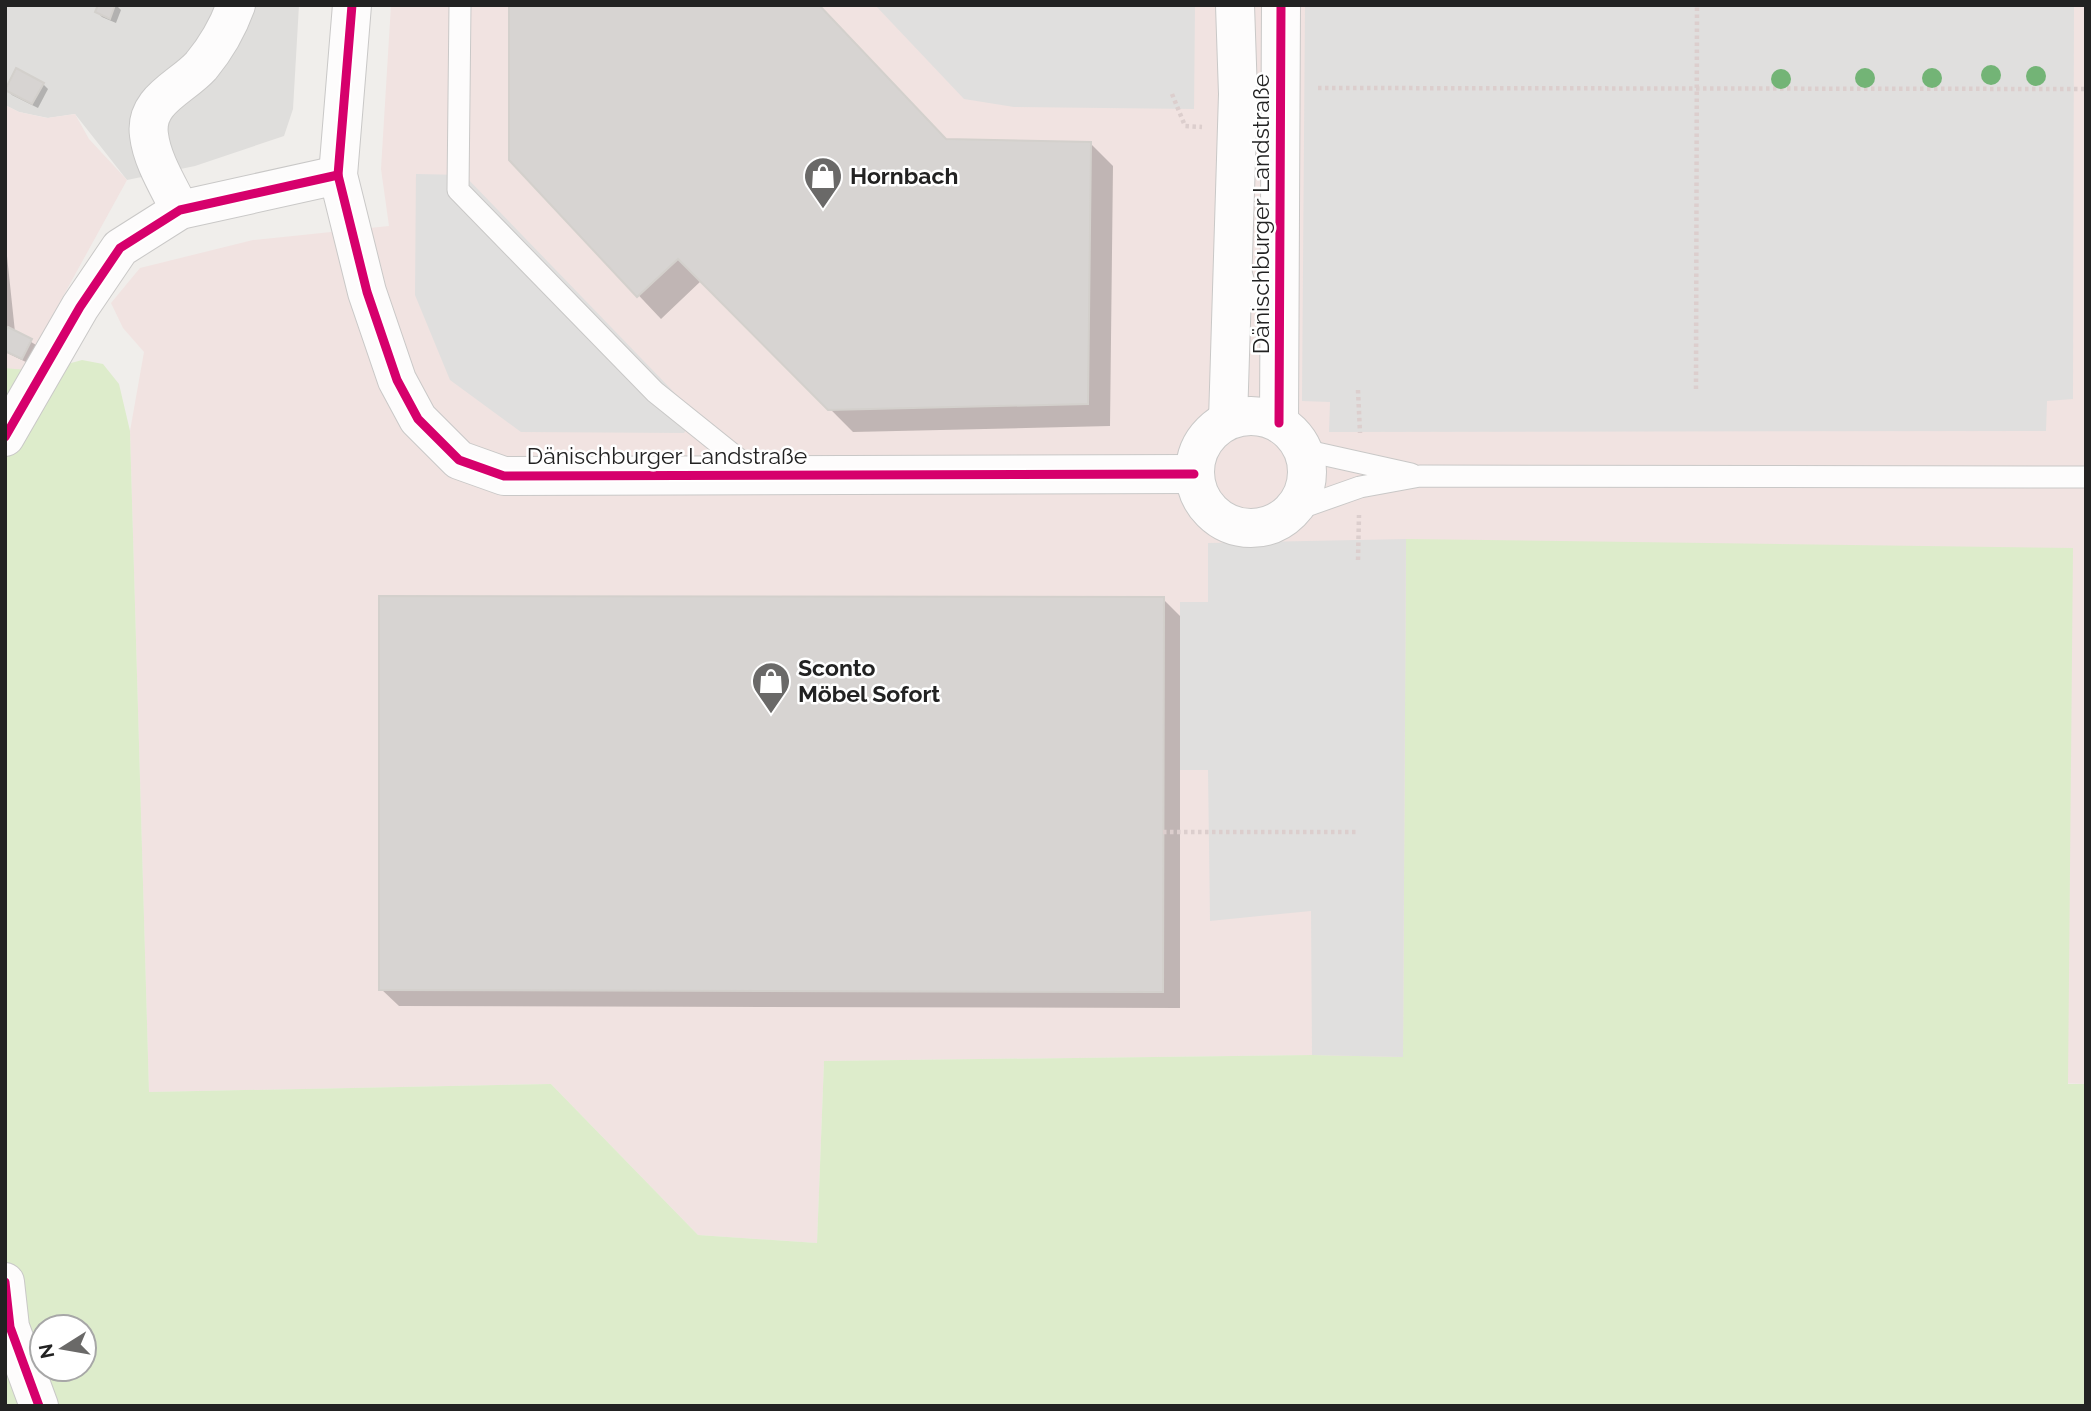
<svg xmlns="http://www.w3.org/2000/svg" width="2091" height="1411" viewBox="0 0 2091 1411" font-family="Raleway,sans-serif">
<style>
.residential{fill:#dfdedc}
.commercial{fill:#f1e3e1}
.grass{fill:#ddeccb;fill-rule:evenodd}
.parking{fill:#e0dfde}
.shadow{fill:#0003}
.building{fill:#d7d4d2;stroke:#d3d0cc;stroke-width:2}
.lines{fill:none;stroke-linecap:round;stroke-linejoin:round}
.service-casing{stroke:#c9c8c7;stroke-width:23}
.minor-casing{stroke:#c9c8c7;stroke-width:40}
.path{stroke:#dccecd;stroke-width:4.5;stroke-dasharray:3.5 3.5;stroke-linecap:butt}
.service{stroke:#fdfcfc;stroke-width:21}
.minor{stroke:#fdfcfc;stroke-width:38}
.cycleway-casing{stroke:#fff;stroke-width:13}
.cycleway{stroke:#d6006c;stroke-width:9}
.tree{fill:#73b476}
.labels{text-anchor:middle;stroke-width:5;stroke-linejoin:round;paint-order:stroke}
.poi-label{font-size:23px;font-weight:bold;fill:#222;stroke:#fff;text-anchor:start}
.street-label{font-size:23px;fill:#222;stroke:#fff}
</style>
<rect width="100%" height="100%" fill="#f0eeeb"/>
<path class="residential" d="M 5,5 L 299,5 L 293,109 L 284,136 L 195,166 L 127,180 L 75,114 L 48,118 L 19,112 L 5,105 Z"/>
<g class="commercial">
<path d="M 391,5 L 2086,5 L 2086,1084 L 1312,1055 L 824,1061 L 817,1243 L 698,1235 L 551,1084 L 149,1092 L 130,431 L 144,352 L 123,328 L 111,303 L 140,268 L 253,240 L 389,226 L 381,169 Z"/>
<path d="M 5,105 L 19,112 L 47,118 L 75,114 L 89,139 L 127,180 L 22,371 L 5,368 Z"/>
</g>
<path class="grass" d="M 82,360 L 103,364 L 119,384 L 130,431 L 149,1092 L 551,1084 L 698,1235 L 817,1243 L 824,1061 L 1312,1055 L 1403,1057 L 1406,539 L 2073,548 L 2068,1084 L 2086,1084 L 2086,1406 L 5,1406 L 5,368 C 31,372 57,367 82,360 ZM 42,1327 L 84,1327 L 84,1369 L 42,1369 Z"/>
<g class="parking">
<path d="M 875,5 L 1195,5 L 1194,109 L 1014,107 L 964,99 Z"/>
<path d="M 2074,5 L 2073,399 L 2047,401 L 2046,431 L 1329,432 L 1330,402 L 1302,401 L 1305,6 Z"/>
<path d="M 416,174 L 464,175 L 696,415 L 684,433 L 521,432 L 450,380 L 415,295 Z"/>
<path d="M 1406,539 L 1403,1057 L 1312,1055 L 1311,911 L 1210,921 L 1208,770 L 1180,770 L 1180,602 L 1208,602 L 1208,543 Z"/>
</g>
<g class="shadow">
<path d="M 100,5 L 116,5 L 121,10 L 116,23 L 102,17 L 97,12 Z"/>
<path d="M 43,84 L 48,89 L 38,108 L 12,95 L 7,90 Z"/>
<path d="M 946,140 L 1090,143 L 1113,166 L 1110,426 L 853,432 L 702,280 L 661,319 L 511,160 Z"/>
<path d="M 5,237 L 15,332 L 36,345 L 28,363 L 5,352 Z"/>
<path d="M 1163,599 L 1180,616 L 1180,1008 L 399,1006 L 381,989 Z"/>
</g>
<g class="building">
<path d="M 98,5 L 115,5 L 110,19 L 95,12 Z"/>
<path d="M 509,5 L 819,5 L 946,139 L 1091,142 L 1088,404 L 828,410 L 678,259 L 637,297 L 509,160 Z"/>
<path d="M 16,68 L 44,83 L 32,104 L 5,90 Z"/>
<path d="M 8,327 L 32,339 L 22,359 L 5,351 L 5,332 Z"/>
<path d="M 379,596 L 1164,597 L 1163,992 L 379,990 Z"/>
</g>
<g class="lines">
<defs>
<g id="service">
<path d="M 460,5 L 458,190 L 655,392 L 757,474"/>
<path d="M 1240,269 L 1245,286 L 1262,303 L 1280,305"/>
<path d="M 1303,450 L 1411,474"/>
<path d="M 1292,511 L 1360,487 L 1420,476 L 2086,477"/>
</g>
<g id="minor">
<path d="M 352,5 L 338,175 L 367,292 L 397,380 L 418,419 L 459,460 L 504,476 L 1194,474"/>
<path d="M 180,210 C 169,187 152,161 149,135 C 144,100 181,88 201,66 C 216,48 228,27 236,5"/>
<circle cx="1251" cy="472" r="56"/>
<path d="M 1228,420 L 1238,94 L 1235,5"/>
<path d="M 1279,423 L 1281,5"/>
<path d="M 5,437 L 80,307 L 120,248 L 180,210 L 338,175"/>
<path d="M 5,1282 L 10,1327 L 39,1406"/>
</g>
</defs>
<use href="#service" class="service-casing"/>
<use href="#minor" class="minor-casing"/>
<g class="path">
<path d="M 1318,88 L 2086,89"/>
<path d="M 1172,94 L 1185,126 L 1202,127"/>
<path d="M 1696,389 L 1697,5"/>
<path d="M 1358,390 L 1360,433"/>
<path d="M 1358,560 L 1359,515"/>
<path d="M 1163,832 L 1356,832"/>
</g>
<use href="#service" class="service"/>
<use href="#minor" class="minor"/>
<defs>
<g id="cycleway">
<path d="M 352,5 L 338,175 L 367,292 L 397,380 L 418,419 L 459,460 L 504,476 L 1194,474"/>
<path d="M 1279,423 L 1281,5"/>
<path d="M 5,437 L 80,307 L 120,248 L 180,210 L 338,175"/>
<path d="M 5,1282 L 10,1327 L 39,1406"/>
</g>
</defs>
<use href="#cycleway" class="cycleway-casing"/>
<use href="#cycleway" class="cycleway"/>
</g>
<g class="tree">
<circle cx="1991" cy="75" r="10"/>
<circle cx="2036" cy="76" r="10"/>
<circle cx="1865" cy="78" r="10"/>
<circle cx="1932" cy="78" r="10"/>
<circle cx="1781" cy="79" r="10"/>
</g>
<defs>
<symbol id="shop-pin" viewBox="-11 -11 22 30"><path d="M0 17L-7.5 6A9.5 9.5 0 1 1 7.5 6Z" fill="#6a6968" stroke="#fff"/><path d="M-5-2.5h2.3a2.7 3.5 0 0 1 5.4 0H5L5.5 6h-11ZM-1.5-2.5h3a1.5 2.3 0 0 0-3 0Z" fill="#fff"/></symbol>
</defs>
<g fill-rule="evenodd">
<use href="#shop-pin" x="801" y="154" width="44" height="60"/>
<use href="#shop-pin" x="749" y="659" width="44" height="60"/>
</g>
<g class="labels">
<g class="poi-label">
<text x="850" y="184">Hornbach</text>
<text x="798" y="676">Sconto<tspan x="798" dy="26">Möbel Sofort</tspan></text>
</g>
<g class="street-label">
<text transform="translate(1261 214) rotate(-90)" y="8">Dänischburger Landstraße</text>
<text x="667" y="464">Dänischburger Landstraße</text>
</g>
</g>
<rect width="2091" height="1411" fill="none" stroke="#222222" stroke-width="14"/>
<g transform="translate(63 1348) rotate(259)"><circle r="33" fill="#ffffff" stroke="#a7a7a7" stroke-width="2"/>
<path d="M0-5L12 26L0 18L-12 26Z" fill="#6a6968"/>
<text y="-10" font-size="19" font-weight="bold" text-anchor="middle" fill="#222222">N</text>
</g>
</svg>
